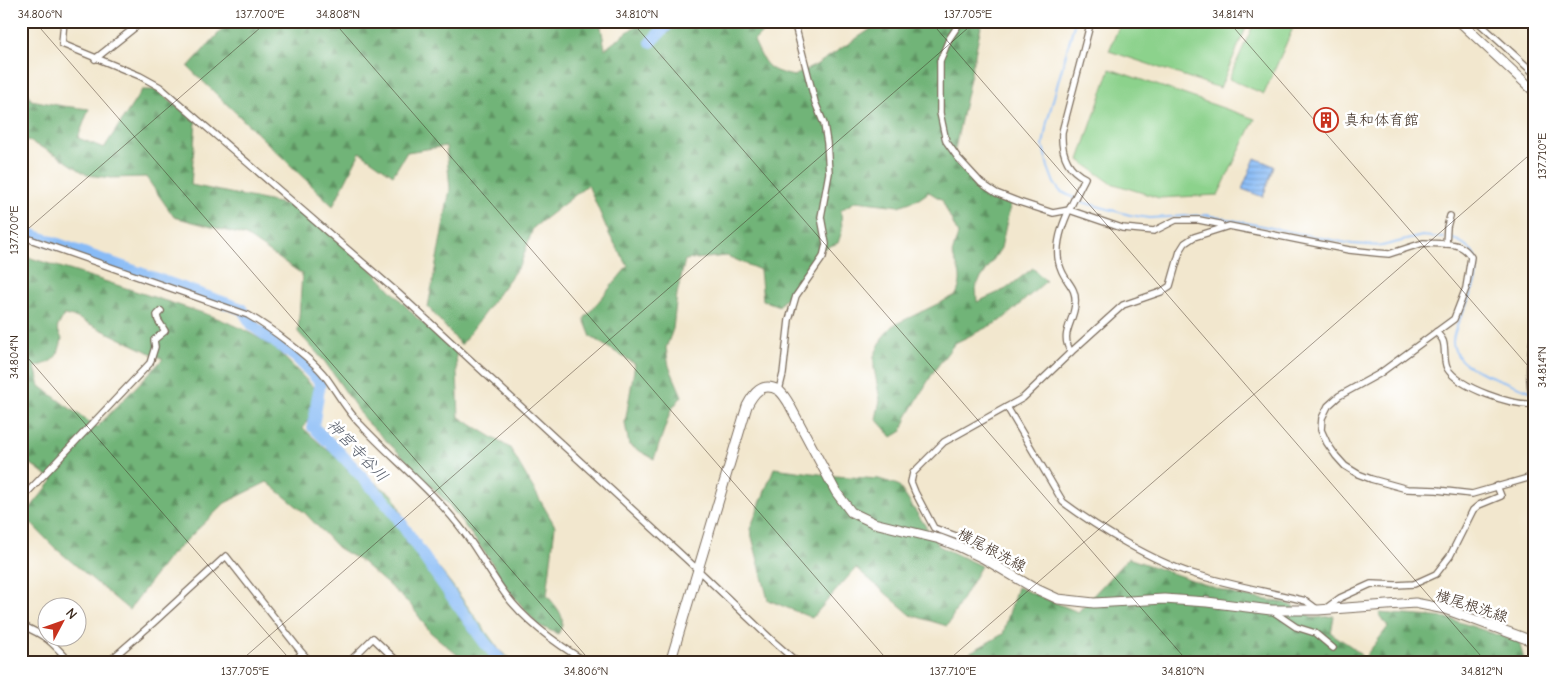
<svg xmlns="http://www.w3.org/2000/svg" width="1556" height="684" viewBox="0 0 1556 684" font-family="'Comic Neue','Klee One',sans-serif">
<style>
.grass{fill:#8cd28c;stroke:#647e55}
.forest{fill:url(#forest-firs);stroke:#566f4b;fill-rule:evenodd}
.water{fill:url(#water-rules);stroke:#62728a}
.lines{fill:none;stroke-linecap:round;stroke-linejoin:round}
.stream{stroke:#88bbf6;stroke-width:2}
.river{stroke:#88bbf6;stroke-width:12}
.street-casing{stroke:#7b6c5c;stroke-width:8}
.secondary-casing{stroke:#7b6c5c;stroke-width:11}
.street{stroke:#fff;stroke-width:5.5}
.secondary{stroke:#fff;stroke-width:9}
.ticks{fill:none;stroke:#3b2a1e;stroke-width:1;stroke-opacity:0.45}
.labels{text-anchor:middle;stroke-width:5;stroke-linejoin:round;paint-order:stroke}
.poi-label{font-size:15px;fill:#3b2a1e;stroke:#fff;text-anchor:start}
.street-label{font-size:15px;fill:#3b2a1e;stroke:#fff}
.water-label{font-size:16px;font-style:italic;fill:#565d6a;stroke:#fff}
.neatline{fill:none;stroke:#3b2a1e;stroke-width:2}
.ticks-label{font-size:12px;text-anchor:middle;fill:#3b2a1e}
</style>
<defs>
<pattern id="forest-firs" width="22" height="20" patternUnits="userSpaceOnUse" patternTransform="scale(1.25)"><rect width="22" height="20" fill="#71b478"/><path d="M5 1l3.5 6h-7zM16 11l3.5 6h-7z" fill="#5e9362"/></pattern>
<pattern id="water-rules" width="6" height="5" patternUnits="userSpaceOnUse" patternTransform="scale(1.25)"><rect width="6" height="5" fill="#88bbf6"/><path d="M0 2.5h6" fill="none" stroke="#7098c7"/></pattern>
</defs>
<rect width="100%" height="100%" fill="#fff"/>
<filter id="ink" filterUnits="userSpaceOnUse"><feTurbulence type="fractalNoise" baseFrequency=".02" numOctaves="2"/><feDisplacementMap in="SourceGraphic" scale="10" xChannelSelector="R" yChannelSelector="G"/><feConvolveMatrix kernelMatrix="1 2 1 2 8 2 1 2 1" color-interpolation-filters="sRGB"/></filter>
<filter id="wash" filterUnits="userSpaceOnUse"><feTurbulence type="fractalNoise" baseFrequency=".0096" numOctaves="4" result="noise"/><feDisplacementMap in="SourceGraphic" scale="20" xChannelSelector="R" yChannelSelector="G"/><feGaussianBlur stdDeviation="1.12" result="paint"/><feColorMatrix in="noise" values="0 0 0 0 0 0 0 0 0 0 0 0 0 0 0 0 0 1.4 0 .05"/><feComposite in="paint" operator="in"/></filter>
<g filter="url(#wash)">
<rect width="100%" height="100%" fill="#f2e7ce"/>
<g class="grass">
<path d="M 1121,21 L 1249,21 L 1220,88 L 1109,51 Z"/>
<path d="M 1255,21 L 1296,21 L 1264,94 L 1229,79 Z"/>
<path d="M 1110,69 L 1255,119 L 1218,195 L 1159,198 L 1111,183 L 1079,160 Z"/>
</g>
<g class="forest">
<path d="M 243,21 L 600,21 L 605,49 L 642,21 L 773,21 L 754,41 C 766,66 766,70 794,76 L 816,65 L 877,25 L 874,21 L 982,21 L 953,158 C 970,181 984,192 1011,202 L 1001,248 L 976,286 L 977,302 L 1006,289 L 1033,268 L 1046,281 L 1002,320 L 955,343 L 934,371 L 907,417 L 902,431 L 892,437 L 876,419 L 880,400 L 874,368 L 874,356 L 883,337 L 892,326 L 956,295 C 964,278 959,270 952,254 L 958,234 L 942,200 L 929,192 L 919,199 L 899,206 L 856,201 L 841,210 L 842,231 L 838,243 L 820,250 L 809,269 L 779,306 L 763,300 L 760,270 L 727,256 L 685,260 L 677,294 L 673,329 L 666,348 L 669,366 L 682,396 L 671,410 L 654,459 L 629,445 L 625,423 L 635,364 L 591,337 L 584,319 L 628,266 L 610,236 L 588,185 L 533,228 L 521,263 L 461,345 L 428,307 L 450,189 L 446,146 L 407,152 L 393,175 L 360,152 L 333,206 L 188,67 L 227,24 Z"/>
<path d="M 21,81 L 31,100 L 63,106 L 89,109 L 78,138 L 104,148 L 142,90 L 156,90 L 196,121 L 191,185 L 293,206 L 360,257 L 417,318 L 456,351 L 459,417 L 510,448 L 555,526 L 547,595 C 557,609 569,617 558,634 L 538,625 L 510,592 L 488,557 L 450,506 L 405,459 L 365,420 L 325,362 L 298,332 L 302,274 L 246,236 L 174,217 L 146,177 L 111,178 L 87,175 L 57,155 L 21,137 Z"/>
<path d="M 21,255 L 98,279 L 212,316 L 241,328 L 273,346 L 322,396 L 303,428 L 325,448 L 394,496 L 410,532 L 452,585 L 500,651 L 515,663 L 467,663 L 430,632 L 410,604 L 362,562 L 338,548 L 305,513 L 267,482 L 225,503 L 167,559 L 129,610 L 54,547 L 24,516 L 53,480 L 27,461 L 21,467 ZM 64,315 L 75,317 L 163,359 L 97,427 L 65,405 L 40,386 L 35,367 C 54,362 58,358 62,339 L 57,328 Z"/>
<path d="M 774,468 L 835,476 L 879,479 L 898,485 L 939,546 L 981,566 L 947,626 L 911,615 L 856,568 L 812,618 L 768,600 L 750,529 Z"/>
<path d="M 1128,558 L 1236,595 L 1286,603 L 1314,618 L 1334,616 L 1331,633 L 1352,647 L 1364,658 L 1388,627 L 1379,613 L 1447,618 L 1519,642 L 1525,663 L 982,663 L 969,653 L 1003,634 L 1017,587 L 1078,612 Z"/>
</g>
<path class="water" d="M 1255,158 L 1274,166 L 1263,197 L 1242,189 Z"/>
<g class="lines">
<g class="stream">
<path d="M 1075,21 L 1047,122 L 1043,146 L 1048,167 L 1054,183 L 1060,191 L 1082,202 L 1130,215 L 1149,218 L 1207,215 L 1352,244 L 1382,246 L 1422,236 L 1444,238"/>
<path d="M 1449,238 C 1456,239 1463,243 1469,248 C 1494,274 1454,315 1453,342 C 1453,348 1457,355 1461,360 C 1470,371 1514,384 1530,391"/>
</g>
<g class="river">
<path d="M 651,42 L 671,21"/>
<path d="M 21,231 L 242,309 L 253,326 L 297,358 L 320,382 L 313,427 L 339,452 L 391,508 L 428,563 L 485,643 L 503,663"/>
</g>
</g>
</g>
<g filter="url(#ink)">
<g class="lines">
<defs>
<g id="street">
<path d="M 64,21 L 62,44 L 140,76 L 160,87 L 398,293 L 698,570 L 774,642 L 798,663"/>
<path d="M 961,21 L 949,39 L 940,61 L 940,113 L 946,141 L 958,158 L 981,183 L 996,193 L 1019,202 L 1053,213 L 1069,210 L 1122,228 L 1154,231 L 1176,220 L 1199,220 L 1219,224 L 1222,227"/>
<path d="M 1477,21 L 1535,74"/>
<path d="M 95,59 L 143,21"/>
<path d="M 1450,216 L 1447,227 L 1446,244 C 1457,244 1465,247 1471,257 L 1466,288 L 1454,319 L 1379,374 L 1339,396 L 1328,406 L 1322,418 L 1321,430 L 1327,443 L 1336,456 L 1345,466 L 1358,474 L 1371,479 L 1407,489 L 1437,490 L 1472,494 L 1535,476"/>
<path d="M 21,236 L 248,315 C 269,327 310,357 325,376 C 337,392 347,411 361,425 C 395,461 434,492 464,532 C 479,552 491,575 506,595 C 527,623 558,645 588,663"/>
<path d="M 1436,332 C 1438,334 1442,338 1443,341 C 1446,349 1443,359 1447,368 C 1459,388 1512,406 1535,404"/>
<path d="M 1071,352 L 1123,305 L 1161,292 L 1170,286 L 1180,251 L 1185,243 L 1194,237 L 1229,226 L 1349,250 L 1377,253 L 1389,254 L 1423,243 L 1446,244"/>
<path d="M 779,390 L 783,374 L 789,320 L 796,296 L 823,257 L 826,244 L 821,217 L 829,173 L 827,143 L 824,124 L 815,102 L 794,21"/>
<path d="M 1007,407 L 1063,502 C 1098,528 1152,561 1194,574 C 1230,585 1269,592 1306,601 L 1318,610"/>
<path d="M 21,499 L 150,363 L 155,347 L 154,340 L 165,331 L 158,320 L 157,315 L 161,311"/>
<path d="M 983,558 L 978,544 L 934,528 L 915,492 L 911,482 L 913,473 L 944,442 L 1023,398 L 1071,352 C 1059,334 1074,322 1075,304 C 1077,287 1066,283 1061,269 C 1049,241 1073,202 1085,178 C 1066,169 1061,151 1062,132 L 1091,21"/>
<path d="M 1325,609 L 1340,598 L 1371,584 L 1396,585 L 1414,584 L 1436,574 L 1450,556 L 1473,510 L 1479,505 L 1501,496 L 1497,486"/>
<path d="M 1271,610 L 1296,627 L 1315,633 L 1333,648"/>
<path d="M 21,625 C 47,636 52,642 71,663"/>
<path d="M 107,663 L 152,624 L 226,556 L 302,653 L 312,663"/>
<path d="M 292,663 L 302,653"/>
<path d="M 348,663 L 373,638 L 399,663"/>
</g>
<g id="secondary">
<path d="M 1459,21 L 1535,92"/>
<path d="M 1535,337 C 1531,360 1529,380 1535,402"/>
<path d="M 670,663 L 747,406 C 753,394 762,381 778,390 C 782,392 786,399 788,402 L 836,492 L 851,512 L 874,523 L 940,539 L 958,546 L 983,558 L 1032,587 L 1058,599 L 1094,603 L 1164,599 L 1207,602 L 1271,610 L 1318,610 L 1415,603 L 1445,609 L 1535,642"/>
</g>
</defs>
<use href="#street" class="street-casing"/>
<use href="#secondary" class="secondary-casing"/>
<use href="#street" class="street"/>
<use href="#secondary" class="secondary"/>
</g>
</g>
<path class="ticks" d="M 34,21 L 592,663M 333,21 L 890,663M 631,21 L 1189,663M 930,21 L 1487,663M 1228,21 L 1535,374M 1526,21 L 1535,31M 21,235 L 268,21M 21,350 L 293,663M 238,663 L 976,21M 945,663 L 1535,150"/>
<defs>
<symbol id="building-ring" viewBox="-11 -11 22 22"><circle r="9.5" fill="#fff" stroke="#c8321e" stroke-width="1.5"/><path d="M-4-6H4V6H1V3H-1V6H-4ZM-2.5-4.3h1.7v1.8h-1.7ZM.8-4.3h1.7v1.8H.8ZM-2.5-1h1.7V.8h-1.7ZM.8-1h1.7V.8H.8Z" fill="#c8321e"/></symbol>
</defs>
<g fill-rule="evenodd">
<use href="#building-ring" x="1312" y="106" width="28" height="28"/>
</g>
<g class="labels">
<g class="poi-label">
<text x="1344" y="125">真和体育館</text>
</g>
<g class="street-label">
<text transform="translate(992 550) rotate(28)" y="5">横尾根洗線</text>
<text transform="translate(1472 606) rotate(18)" y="5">横尾根洗線</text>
</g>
<g class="water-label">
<text transform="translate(358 450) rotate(46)" y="6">神宮寺谷川</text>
</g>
</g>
<rect width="1556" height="684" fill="none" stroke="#fff" stroke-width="55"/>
<g transform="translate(62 622) rotate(49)"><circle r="24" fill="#ffffff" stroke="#b1aaa5"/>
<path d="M0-4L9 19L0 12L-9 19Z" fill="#c8321e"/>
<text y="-8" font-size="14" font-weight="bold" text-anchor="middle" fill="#3b2a1e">N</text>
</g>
<rect x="28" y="28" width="1500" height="628" class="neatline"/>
<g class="ticks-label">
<text x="40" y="18">34.806°N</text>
<text x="260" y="18">137.700°E</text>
<text x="338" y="18">34.808°N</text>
<text x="637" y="18">34.810°N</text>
<text x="968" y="18">137.705°E</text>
<text x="1233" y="18">34.814°N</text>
<text transform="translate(1542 156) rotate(-90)" y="4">137.710°E</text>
<text transform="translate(14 230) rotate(-90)" y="4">137.700°E</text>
<text transform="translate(14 357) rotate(-90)" y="4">34.804°N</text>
<text transform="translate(1542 367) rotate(-90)" y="4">34.814°N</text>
<text x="245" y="675">137.705°E</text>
<text x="586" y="675">34.806°N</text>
<text x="953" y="675">137.710°E</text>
<text x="1183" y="675">34.810°N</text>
<text x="1482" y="675">34.812°N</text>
</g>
</svg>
